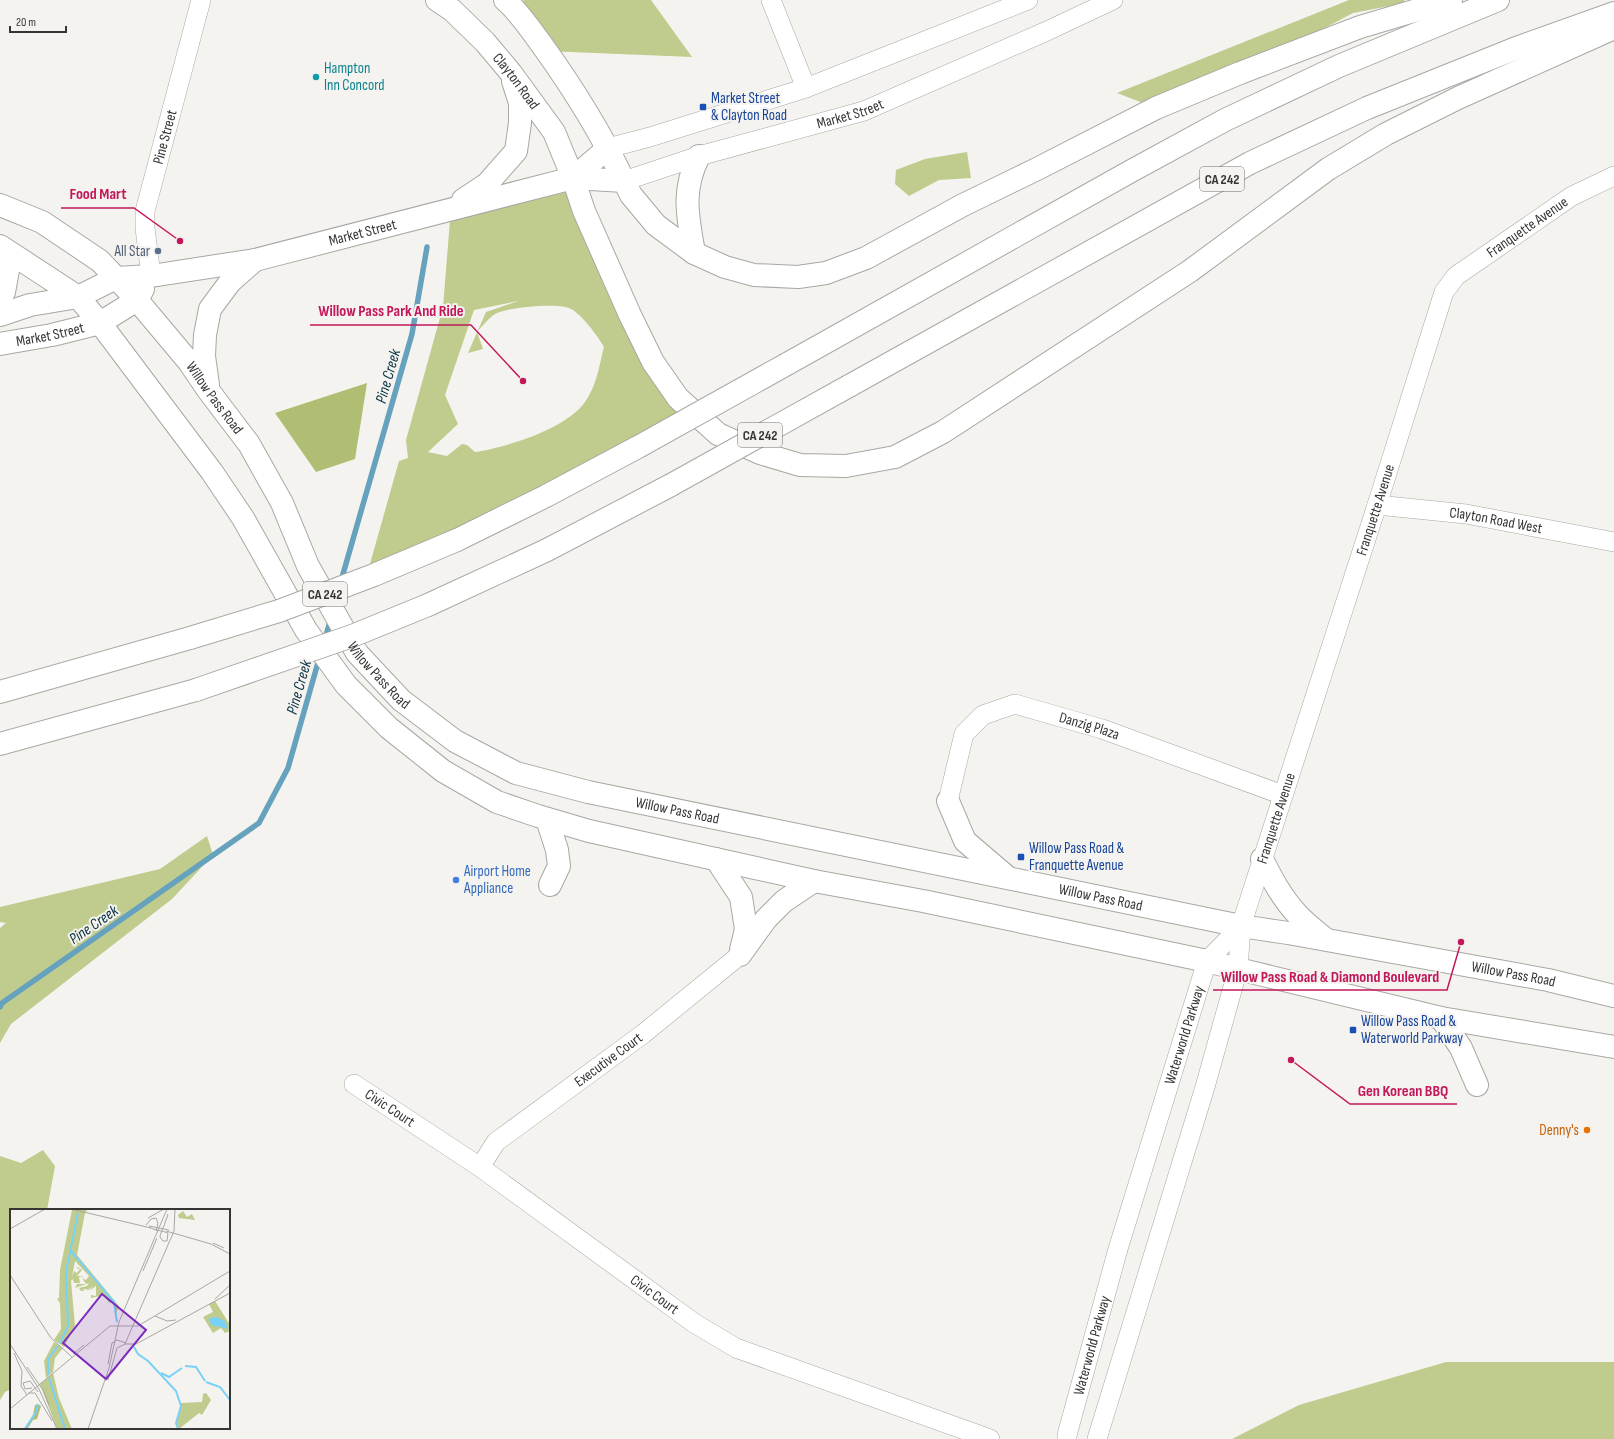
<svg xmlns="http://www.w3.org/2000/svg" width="1614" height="1439" viewBox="0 0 1614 1439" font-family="'Sofia Sans Condensed',sans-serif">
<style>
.green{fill:#bfcc8d;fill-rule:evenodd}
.forest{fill:#b0be73}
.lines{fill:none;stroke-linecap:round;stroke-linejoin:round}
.stream{stroke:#66a2bd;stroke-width:5.5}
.minor-casing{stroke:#a9a7a3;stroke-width:20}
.major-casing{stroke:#a9a7a3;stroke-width:24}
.highway-casing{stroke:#a9a7a3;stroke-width:24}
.minor{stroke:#fff;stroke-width:19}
.major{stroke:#fff;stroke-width:22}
.highway{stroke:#fff;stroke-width:22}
.highway-bridge-casing{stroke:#a9a7a3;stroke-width:24;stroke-linecap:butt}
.highway-bridge{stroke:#fff;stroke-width:22}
.culture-dot{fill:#0f9aa8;stroke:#f5f3ef;stroke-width:1.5}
.transit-dot{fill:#1a4fb4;stroke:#f5f3ef;stroke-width:1.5}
.service-dot{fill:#5c6f8a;stroke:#f5f3ef;stroke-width:1.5}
.shop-dot{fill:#3f7fe0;stroke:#f5f3ef;stroke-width:1.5}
.food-dot{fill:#e8710a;stroke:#f5f3ef;stroke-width:1.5}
.labels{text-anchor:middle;stroke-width:4;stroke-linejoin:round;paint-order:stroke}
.shield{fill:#f5f3ef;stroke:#6f6e6c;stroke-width:1}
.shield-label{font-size:14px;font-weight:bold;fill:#363534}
.culture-label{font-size:15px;fill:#0d838f;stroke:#f5f3ef;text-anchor:start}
.street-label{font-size:15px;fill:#363534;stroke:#f5f3ef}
.transit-label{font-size:15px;fill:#164399;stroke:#f5f3ef;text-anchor:start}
.service-label{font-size:15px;fill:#4e5e75;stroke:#f5f3ef;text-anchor:end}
.shop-label{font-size:15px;fill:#366cbe;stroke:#f5f3ef;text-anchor:start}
.food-label{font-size:15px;fill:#c56008;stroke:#f5f3ef;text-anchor:end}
.water-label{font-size:16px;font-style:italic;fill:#083141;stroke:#f5f3ef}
.inset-river{fill:none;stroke:#7ad1f8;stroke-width:2}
.inset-road{fill:none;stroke:#a9a7a4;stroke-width:1}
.view{fill:#7b2cbf;fill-opacity:0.15;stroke:#7b2cbf;stroke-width:2}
.inset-edge{fill:none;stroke:#363534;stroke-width:2}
.leader{fill:none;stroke:#c2185b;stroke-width:1.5}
.callout-dot{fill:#c2185b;stroke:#f5f3ef;stroke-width:1.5}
.callout-label{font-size:16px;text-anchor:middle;font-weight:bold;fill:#c2185b;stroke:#f5f3ef;stroke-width:4;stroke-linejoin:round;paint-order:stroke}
</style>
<rect width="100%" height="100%" fill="#f5f3ef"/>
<g class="green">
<path d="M 524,0 L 651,0 L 692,57 L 546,51 L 516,10 Z"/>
<path d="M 1349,0 L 1404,0 L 1405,3 L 1353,13 L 1240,73 L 1156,108 L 1117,93 Z"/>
<path d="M 967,152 L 971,178 L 939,180 L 909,196 L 895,184 L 896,170 L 925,159 Z"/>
<path d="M 573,178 L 630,315 L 697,414 L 366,578 L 399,461 L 408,458 L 406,440 L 443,307 L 451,208 ZM 518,301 L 486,312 L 468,353 L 483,349 L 477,332 C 482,327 490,316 497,313 C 512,307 554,303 569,308 C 580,312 598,336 604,347 C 599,366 597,385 585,402 C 566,429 507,447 475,452 L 467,445 L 462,444 L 447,456 L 428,452 L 458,424 L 445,395 L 474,310 Z"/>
<path d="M 207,836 L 213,855 L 172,899 L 11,1024 L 0,1043 L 0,928 L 6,923 L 0,922 L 0,907 L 160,869 Z"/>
<path d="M 43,1150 L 55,1166 L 47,1210 L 11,1210 L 11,1389 L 5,1392 L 0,1400 L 0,1156 L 21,1163 Z"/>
<path d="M 1446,1362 L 1614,1362 L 1614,1439 L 1232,1439 L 1299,1405 Z"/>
</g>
<path class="forest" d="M 367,383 L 355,459 L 316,472 L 275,413 Z"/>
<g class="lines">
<g class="stream">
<path d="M 341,581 L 412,334 L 427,247"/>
<path d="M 325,639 L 331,618"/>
<path d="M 0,1007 L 2,1003 L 259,823 L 288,768 L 319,659"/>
</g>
<defs>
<g id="minor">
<path d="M 771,0 L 806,88"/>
<path d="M 608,148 L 650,137 L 806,88 L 1028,0"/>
<path id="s1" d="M 624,181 L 699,156 L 864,111 L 1047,31 L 1113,0"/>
<path id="s2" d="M 151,276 L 145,228 L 145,211 L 201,0"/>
<path id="s3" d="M 1377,505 L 1466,514 L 1614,542"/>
<path id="s4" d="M 948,801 L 964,734 L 983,715 L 1015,704 L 1102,729 L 1283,795"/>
<path id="s5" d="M 354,1084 L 480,1167 L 694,1323 L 736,1348 L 990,1439"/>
<path id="s6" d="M 480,1167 L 496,1142 L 643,1034 L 740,955"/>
<path id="s7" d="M 1067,1439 L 1067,1435 L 1118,1249 L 1207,961 L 1241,926"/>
<path id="s8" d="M 1097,1439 L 1205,1087 L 1238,969 L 1241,926 L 1377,505 L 1444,292 L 1456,276 L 1572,196 L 1614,176"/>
</g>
<g id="major">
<path id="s9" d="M 437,0 L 452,10 L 485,42 L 511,73 L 554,132 L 573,178"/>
<path d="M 573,178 L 608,148"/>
<path d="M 463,200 L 487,184 L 516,151 L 520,123 L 520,103 L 513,81"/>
<path id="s10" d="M 0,205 L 42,222 L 100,261 L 137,300 L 189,362 L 208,390 L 249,444 L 282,503 L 308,566 L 357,653 L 401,700 L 455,741 L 516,773 L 588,792 L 1241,926 L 1288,933 L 1548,980 L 1614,996"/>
<path d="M 0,246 L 78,297 L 100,323 L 212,472 L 243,518 L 306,630 L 346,685 L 389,728 L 443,771 L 497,802 L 538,816 L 589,831 L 814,881 L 923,901 L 1207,961 L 1238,969 L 1441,1018 L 1614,1047"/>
<path d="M 0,258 L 8,270 L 4,292 L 0,299"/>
<path id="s11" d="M 0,315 L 30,305 L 78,297 L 116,278 L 151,276 L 255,260 L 573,178 L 624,181 C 601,133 573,88 542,45 C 530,29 520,13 505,0"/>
<path id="s12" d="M 0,344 L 52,335 L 100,323 L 137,300 L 143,289"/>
<path d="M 208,385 L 204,356 L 205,335 L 210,309 L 230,282 L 255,260"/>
<path d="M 948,801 L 965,841 L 1006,876"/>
<path d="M 547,819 L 557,850 L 559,866 L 550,885"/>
<path d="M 716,859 L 741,897 L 746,929 L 741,950"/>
<path d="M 1262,859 C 1272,879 1282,898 1297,914 C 1305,923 1316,931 1325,939"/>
<path d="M 740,955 L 766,919 L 784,901 L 814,881"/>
<path d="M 1441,1018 L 1461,1048 L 1477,1085"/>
</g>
<g id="highway">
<path d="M 573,178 L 584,211 L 630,315 L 653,362 L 678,398 L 718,434 L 760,453 L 800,465 L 846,466 L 895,457 L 943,432 L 1190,271 L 1328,169 L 1386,134 L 1458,98 L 1614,28"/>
<path d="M 624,181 L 631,195 L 656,225 L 694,253 L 725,267 L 754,275 L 798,277 L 826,273 L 866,258 L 963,205 L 1037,169 L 1156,108 L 1240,73 L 1360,27 L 1451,0"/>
<path d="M 694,253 C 688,217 681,191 699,156"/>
<path d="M 787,364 L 1133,170 L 1225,120 L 1339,66 L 1498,0"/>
<path d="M 849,386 L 1250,163 L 1367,108 L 1519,47 L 1614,13"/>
<path d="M 457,540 L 546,496 L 638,447"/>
<path d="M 428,605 L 547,550 L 671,485"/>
<path d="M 0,692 L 190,638"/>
<path d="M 0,744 L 196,690"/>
</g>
</defs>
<use href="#minor" class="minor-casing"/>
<use href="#major" class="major-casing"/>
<use href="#highway" class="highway-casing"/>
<use href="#minor" class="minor"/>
<use href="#major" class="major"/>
<use href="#highway" class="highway"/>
<defs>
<g id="highway-bridge">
<path d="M 638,447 L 787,364"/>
<path d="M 671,485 L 849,386"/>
<path d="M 190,638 L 279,611 L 374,575 L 457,540"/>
<path d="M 196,690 L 352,636 L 428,605"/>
</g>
</defs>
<use href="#highway-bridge" class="highway-bridge-casing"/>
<use href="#highway-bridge" class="highway-bridge"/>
</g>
<circle class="culture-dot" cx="316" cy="77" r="4"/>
<g class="transit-dot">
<rect x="699" y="103" width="8" height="8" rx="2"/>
<rect x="1017" y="853" width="8" height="8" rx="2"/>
<rect x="1349" y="1026" width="8" height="8" rx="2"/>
</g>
<circle class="service-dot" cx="158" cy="251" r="4"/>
<circle class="shop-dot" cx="456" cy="880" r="4"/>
<circle class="food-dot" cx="1587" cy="1130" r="4"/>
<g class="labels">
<g class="shield">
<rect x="1200" y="167" width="44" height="24" rx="3"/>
<rect x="738" y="423" width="44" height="24" rx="3"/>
<rect x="303" y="582" width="44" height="24" rx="3"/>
</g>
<g class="shield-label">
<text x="1222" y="184">CA 242</text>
<text x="760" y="440">CA 242</text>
<text x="325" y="599">CA 242</text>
</g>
<g class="culture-label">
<text x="324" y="73">Hampton<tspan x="324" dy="17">Inn Concord</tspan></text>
</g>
<g class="street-label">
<text dy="5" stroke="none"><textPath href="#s9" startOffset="114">Clayton Road</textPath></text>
<text dy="5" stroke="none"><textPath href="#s1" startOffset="236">Market Street</textPath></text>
<text dy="5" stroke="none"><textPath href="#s2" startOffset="142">Pine Street</textPath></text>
<text dy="5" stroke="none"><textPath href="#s8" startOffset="1306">Franquette Avenue</textPath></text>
<text dy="5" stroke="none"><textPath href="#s11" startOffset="374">Market Street</textPath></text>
<text dy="5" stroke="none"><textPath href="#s12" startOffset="51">Market Street</textPath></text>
<text dy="5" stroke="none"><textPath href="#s10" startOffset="294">Willow Pass Road</textPath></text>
<text dy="5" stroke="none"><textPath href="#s8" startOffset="971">Franquette Avenue</textPath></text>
<text dy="5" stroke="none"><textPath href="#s3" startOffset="120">Clayton Road West</textPath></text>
<text dy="5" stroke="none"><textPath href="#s10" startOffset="618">Willow Pass Road</textPath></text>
<text dy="5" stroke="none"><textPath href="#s4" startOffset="207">Danzig Plaza</textPath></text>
<text dy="5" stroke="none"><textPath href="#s10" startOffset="954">Willow Pass Road</textPath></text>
<text dy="5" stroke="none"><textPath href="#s8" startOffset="647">Franquette Avenue</textPath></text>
<text dy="5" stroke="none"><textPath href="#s10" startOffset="1386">Willow Pass Road</textPath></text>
<text dy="5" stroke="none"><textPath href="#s10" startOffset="1806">Willow Pass Road</textPath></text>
<text dy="5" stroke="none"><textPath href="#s7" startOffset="421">Waterworld Parkway</textPath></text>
<text dy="5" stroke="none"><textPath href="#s6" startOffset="169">Executive Court</textPath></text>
<text dy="5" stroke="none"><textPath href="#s5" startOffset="43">Civic Court</textPath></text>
<text dy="5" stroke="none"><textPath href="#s5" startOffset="367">Civic Court</textPath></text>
<text dy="5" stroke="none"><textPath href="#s7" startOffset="97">Waterworld Parkway</textPath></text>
</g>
<g class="transit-label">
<text x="711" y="103">Market Street<tspan x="711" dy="17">&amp; Clayton Road</tspan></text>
<text x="1029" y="853">Willow Pass Road &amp;<tspan x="1029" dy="17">Franquette Avenue</tspan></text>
<text x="1361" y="1026">Willow Pass Road &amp;<tspan x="1361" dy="17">Waterworld Parkway</tspan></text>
</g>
<g class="service-label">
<text x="150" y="256">All Star</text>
</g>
<g class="shop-label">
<text x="464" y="876">Airport Home<tspan x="464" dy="17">Appliance</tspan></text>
</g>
<g class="food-label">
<text x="1579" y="1135">Denny's</text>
</g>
<g class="water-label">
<text transform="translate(387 376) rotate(-74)" y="6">Pine Creek</text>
<text transform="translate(298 687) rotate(-74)" y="6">Pine Creek</text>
<text transform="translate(93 924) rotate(-35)" y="6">Pine Creek</text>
</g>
</g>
<g transform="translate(10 1209)">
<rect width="220" height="220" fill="#f5f3ef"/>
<path d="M 78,0 L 75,4 L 67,46 L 109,97 L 105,107 L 104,94 L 102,92 L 99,94 L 92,84 L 90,87 L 81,89 L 81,86 L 86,87 L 86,77 L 79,82 L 83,77 L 78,81 L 76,80 L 71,81 L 75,81 L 73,82 L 71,82 L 69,79 L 77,77 L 79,74 L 65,79 L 67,75 L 76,75 L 72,69 L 76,71 L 79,67 L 65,52 L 62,68 L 64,62 L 67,64 L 70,60 L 66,59 L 68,58 L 72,61 L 67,67 L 75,67 L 69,68 L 70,74 L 64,74 L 63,70 L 61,72 L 65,117 L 54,138 L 44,131 L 51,120 L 50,94 L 47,90 L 49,89 L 50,61 L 62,1 ZM 173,2 L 177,8 L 182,5 L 185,11 L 169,9 L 168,6 ZM 205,92 L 220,116 L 220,122 L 215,124 L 211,119 L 203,124 L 193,108 L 203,103 L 199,95 ZM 44,133 L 53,139 L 45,149 L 43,163 L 36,169 L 34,152 ZM 43,164 L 49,189 L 62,220 L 47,220 L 30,175 ZM 196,184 L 201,191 L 192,206 L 189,204 L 169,220 L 167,214 L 171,194 L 192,193 L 193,185 Z" fill="#bfcc8d"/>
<path d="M 28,195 L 31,197 L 27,210 L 23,211 L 18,219 L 14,220 L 23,206 L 25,196 Z" fill="#b0be73"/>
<path d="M 206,108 L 215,112 L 218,120 L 201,116 L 199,109 Z" fill="#7ad1f8"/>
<path class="inset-river" d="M 61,42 L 104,93 L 107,113M 50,134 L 58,117 L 56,63 L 68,4M 124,138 L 128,145 L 138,152 L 166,182 L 171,197 L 166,214 L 168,220M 175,157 L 186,158 L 195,172M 151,164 L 159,168 L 172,159M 38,166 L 38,150 L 48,137M 39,169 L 55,220M 196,173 L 210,178 L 220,191M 15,220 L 26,203 L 28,195"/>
<path class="inset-road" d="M 61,0 L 141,19M 138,9 L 154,0M 136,16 L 141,10 L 146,9 L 148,14 L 146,22M 139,17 L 159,21M 139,18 L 143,20 L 155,23 L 158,24 L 157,32 L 153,32 L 150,28 L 150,27 L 151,24 L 152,22 L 152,21 L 154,17 L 156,11 L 158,6 L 157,5M 0,20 L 35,0M 156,22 L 201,35 L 220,45M 164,22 L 115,135 L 126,135 L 220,84M 164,22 L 165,0M 203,34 L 214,39M 133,62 L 147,29M 0,66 L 41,129 L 62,148M 205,90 L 220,76M 145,107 L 157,112 L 166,111M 0,135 L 29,180 L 47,220M 4,144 L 12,162 L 11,177 L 17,186M 63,145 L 74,136M 98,155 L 102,134 L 107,131 L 116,134M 17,158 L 33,181 L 39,196M 98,171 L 107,139 L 115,135M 22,179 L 15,180 L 13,174 L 20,172 L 28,183M 18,184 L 25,184 L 42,212M 0,200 L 100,117 L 128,117 L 220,62M 78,220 L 99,159 L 109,113 L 157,0"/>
<path class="view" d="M 92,85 L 136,121 L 96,170 L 53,134 Z"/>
<rect width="220" height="220" class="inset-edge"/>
</g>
<path class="leader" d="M180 241L134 208H61M523 381L471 325H310M1461 942L1447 990H1213M1291 1060L1350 1104H1457"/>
<g class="callout-dot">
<circle cx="180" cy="241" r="4"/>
<circle cx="523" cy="381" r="4"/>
<circle cx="1461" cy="942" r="4"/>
<circle cx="1291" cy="1060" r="4"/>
</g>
<g class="callout-label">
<text x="98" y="199">Food Mart</text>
<text x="391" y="316">Willow Pass Park And Ride</text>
<text x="1330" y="982">Willow Pass Road &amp; Diamond Boulevard</text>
<text x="1403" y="1096">Gen Korean BBQ</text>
</g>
<path d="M10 26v6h56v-6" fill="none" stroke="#363534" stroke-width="2"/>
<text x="16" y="26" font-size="12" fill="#363534" stroke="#f5f3ef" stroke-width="3" paint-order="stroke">20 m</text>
</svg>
